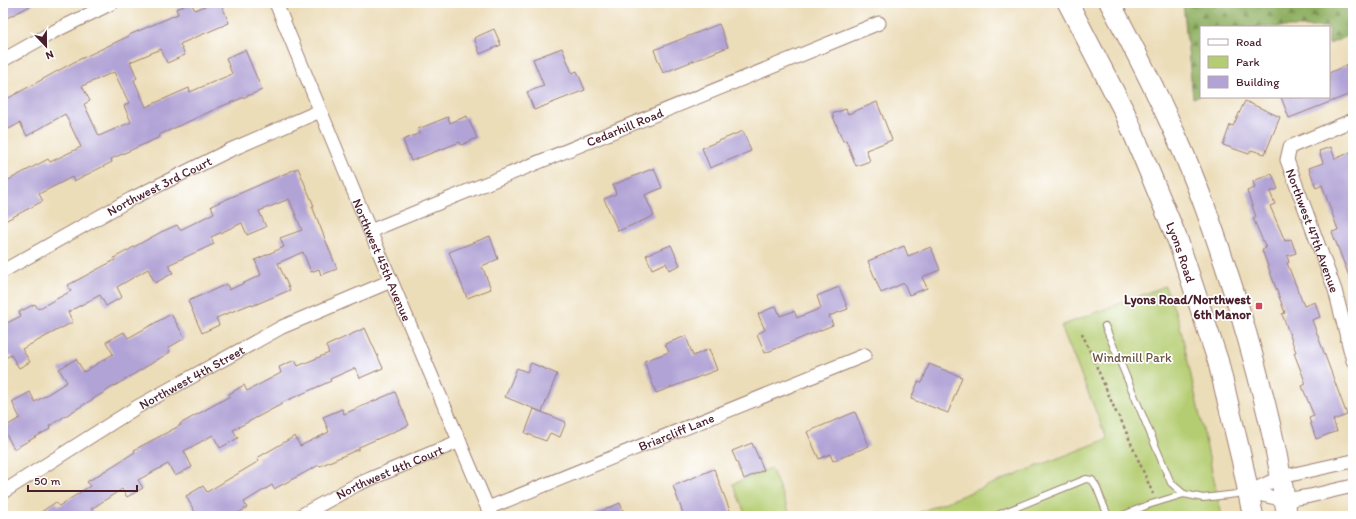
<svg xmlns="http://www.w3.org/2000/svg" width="1356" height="519" viewBox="0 0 1356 519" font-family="Itim,sans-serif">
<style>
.forest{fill:url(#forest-firs);stroke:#6d6848}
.park{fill:#b5cd72;stroke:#80764e}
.building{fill:#b1a3d6;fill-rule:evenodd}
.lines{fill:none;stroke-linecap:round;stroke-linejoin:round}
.lane-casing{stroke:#9b7e72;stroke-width:8}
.street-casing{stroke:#9b7e72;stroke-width:15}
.primary-casing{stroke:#9b7e72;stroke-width:22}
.path{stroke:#9b7e72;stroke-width:2.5;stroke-dasharray:3 3;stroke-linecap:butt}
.lane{stroke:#fff;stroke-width:6}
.street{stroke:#fff;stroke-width:13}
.primary{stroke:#fff;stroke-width:20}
.poi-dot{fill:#d1495b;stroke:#fff;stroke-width:1.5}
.labels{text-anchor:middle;stroke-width:3.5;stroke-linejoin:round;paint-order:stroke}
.street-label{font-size:13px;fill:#4a1f2b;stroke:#fff}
.poi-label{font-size:13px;font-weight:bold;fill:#4a1f2b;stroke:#fff;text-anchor:end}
.park-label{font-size:13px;fill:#6a5340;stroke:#fff}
</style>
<defs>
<pattern id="forest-firs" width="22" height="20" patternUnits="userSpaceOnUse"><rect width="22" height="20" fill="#90b064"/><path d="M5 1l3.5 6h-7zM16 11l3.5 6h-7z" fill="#788f53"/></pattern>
</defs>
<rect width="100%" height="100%" fill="#fff"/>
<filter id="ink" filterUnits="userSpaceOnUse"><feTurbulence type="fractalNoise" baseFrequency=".025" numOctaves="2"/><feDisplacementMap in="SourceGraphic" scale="8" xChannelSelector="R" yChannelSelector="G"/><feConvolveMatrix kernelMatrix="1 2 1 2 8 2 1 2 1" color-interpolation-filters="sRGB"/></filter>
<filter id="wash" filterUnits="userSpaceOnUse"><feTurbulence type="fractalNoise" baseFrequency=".012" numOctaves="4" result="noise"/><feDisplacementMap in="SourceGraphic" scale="16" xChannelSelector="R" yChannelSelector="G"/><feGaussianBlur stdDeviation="0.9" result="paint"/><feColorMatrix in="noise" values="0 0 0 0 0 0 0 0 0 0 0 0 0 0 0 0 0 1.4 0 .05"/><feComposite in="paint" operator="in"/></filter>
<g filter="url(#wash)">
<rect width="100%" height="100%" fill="#ecddb9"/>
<path class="forest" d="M 1183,3 L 1353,3 L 1353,34 L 1329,44 L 1329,27 L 1201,27 L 1201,95 L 1193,98 Z"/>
<g class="park">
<path d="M 1165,286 L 1179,321 L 1222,516 L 910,516 L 1107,439 L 1061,326 Z"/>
<path d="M 771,468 L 791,516 L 746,516 L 733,484 Z"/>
</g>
<g id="blocks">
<g class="building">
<path d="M 3,3 L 36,3 L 3,20 Z"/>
<path d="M 191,3 L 195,10 L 212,3 L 221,3 L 229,23 L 180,44 L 185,55 L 167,63 L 161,49 L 130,62 L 137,78 L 134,80 L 146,107 L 189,88 L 190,92 L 232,74 L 226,58 L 245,50 L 262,90 L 220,107 L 159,135 L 160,137 L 111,159 L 112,162 L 74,181 L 72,177 L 39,194 L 43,201 L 3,222 L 3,183 L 48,159 L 50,162 L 81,147 L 65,114 L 27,136 L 20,123 L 3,132 L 3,101 L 74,62 L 129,36 L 129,35 L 178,14 L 176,9 ZM 114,72 L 129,103 L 124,106 L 131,122 L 99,136 L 84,104 L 90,101 L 82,86 Z"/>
<path d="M 719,24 L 728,47 L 663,73 L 654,50 Z"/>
<path d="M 494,29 L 501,45 L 480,54 L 474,38 Z"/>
<path d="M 562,48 L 572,73 L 577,71 L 585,90 L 534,110 L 527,92 L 544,86 L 533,59 Z"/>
<path d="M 1353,62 L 1353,93 L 1289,118 L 1281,97 L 1329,97 L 1329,73 Z"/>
<path d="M 1245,101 L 1280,117 L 1265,154 L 1251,150 L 1249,154 L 1223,145 L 1230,125 L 1233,126 Z"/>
<path d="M 877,102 L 892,140 L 866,150 L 870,161 L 856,166 L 846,140 L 843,141 L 832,114 L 846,109 L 848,114 Z"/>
<path d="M 467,116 L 477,138 L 461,145 L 460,142 L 411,161 L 403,140 L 420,133 L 418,129 L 448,117 L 450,123 Z"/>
<path d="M 743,131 L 751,151 L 710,168 L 702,148 Z"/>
<path d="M 1331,147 L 1335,159 L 1353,151 L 1353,283 L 1352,284 L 1332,232 L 1338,230 L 1322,185 L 1316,188 L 1309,168 L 1323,163 L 1319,151 Z"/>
<path d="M 298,168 L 314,206 L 312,206 L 337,269 L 321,275 L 319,269 L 311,272 L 303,252 L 278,263 L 290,290 L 252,306 L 251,304 L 216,318 L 219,325 L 202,333 L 188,301 L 227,284 L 229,290 L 261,275 L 255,260 L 284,247 L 280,238 L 302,230 L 289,199 L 259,211 L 266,227 L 247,235 L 242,223 L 211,237 L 214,244 L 168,265 L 173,273 L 155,283 L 148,269 L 117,287 L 122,297 L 106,306 L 100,295 L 68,312 L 73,322 L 22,349 L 30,362 L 19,368 L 11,355 L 3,359 L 3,325 L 21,316 L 19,312 L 35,304 L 38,309 L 71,291 L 68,285 L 115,260 L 114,258 L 161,232 L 177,225 L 180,230 L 214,213 L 211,206 Z"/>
<path d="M 654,168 L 662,188 L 645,195 L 654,216 L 618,231 L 604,199 L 616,194 L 613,185 Z"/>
<path d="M 1272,174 L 1278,189 L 1270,192 L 1275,204 L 1270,206 L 1285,241 L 1291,239 L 1296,253 L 1287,256 L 1289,262 L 1287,263 L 1304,306 L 1315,302 L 1320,317 L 1312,320 L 1347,415 L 1333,420 L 1337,431 L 1316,439 L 1309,418 L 1314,416 L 1302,386 L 1306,384 L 1294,353 L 1296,352 L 1282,314 L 1285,313 L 1262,250 L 1266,248 L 1253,218 L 1256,217 L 1247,191 L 1255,188 L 1253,181 Z"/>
<path d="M 490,236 L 498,259 L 482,266 L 491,289 L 467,298 L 449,252 Z"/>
<path d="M 671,245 L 680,265 L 669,270 L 666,263 L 652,269 L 646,255 Z"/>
<path d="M 904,246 L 908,256 L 931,247 L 940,270 L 922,277 L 927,288 L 909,295 L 904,283 L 881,293 L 868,261 Z"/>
<path d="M 839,287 L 848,309 L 829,316 L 833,325 L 765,353 L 757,334 L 765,330 L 758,314 L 776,306 L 780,316 L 794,311 L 797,318 L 821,308 L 817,296 Z"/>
<path d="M 171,314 L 185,338 L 168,348 L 170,352 L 49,426 L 50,429 L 14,449 L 3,428 L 20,418 L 12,402 L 30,392 L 35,402 L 67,382 L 59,369 L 76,359 L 84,372 L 113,354 L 106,342 L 124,332 L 128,338 Z"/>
<path d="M 365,328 L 383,368 L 360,378 L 355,368 L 330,379 L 331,381 L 281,403 L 282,404 L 233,430 L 238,438 L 220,448 L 213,435 L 184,451 L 192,467 L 175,476 L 168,464 L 138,480 L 143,488 L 127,497 L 122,489 L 91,509 L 96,516 L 35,516 L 56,502 L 59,506 L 90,486 L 87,482 L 135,452 L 134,450 L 181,425 L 180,424 L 230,396 L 229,394 L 244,385 L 247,391 L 281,373 L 279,367 L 295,360 L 298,366 L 329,353 L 326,346 Z"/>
<path d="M 686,336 L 693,356 L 709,349 L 717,370 L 656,393 L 644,361 L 669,352 L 665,344 Z"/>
<path d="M 531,363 L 557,374 L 542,412 L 505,397 L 517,368 L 527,372 Z"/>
<path d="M 929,364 L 962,377 L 948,413 L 911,399 L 918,382 L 922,383 Z"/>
<path d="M 395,392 L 409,425 L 359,447 L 359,449 L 320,466 L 319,465 L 274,489 L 272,485 L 244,502 L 247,508 L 233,516 L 197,516 L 186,496 L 203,486 L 207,492 L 259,461 L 257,458 L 295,436 L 300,446 L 329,432 L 323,417 L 342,409 L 344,414 Z"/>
<path d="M 534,409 L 566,422 L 560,437 L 550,433 L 546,441 L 525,433 Z"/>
<path d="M 855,412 L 869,446 L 833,461 L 830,454 L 819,459 L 807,432 Z"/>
<path d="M 752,443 L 764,470 L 744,479 L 732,451 Z"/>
<path d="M 714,469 L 732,516 L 684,516 L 673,486 Z"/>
<path d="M 620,503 L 625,516 L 590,516 Z"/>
</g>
</g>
</g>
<g filter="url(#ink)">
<use href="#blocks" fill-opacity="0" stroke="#9b7e72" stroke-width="1"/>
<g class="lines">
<defs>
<g id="lane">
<path d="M 1105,326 L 1171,483 L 1184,494"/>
<path d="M 995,516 L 1086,479 L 1092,480 L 1096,486 L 1108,516"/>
<path d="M 1121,516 L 1148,505 L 1184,494 L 1203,498 L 1245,493"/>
</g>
<g id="street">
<path id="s1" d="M 276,3 L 370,231 L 491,516"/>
<path d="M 3,60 L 53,32 L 112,3"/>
<path id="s2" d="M 1353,120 L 1290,147 L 1287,160 L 1335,290 L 1353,361"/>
<path id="s3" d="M 370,231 L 879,23"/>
<path id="s4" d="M 3,271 L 131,199 L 228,151 L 320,111"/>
<path id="s5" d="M 3,492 L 137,407 L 282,327 L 391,281"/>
<path d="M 1249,492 L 1281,477 L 1353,461"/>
<path d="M 1249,492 L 1285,500 L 1310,496 L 1353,486"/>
<path id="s6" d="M 488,508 L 865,355"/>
<path id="s7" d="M 300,516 L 358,484 L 460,441"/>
</g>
<g id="primary">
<path id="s8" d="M 1068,3 L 1125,113 L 1178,241 L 1218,361 L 1242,461 L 1253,516"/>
<path d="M 1110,3 C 1132,44 1153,85 1172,127 C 1200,187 1221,250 1240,312 C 1260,379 1278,447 1287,516"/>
</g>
</defs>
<use href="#lane" class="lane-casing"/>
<use href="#street" class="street-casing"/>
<use href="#primary" class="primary-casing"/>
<g class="path">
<path d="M 1082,333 L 1116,412 L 1121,420 L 1153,494"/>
<path d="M 1198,516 L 1221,513"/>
</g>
<use href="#lane" class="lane"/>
<use href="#street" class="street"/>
<use href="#primary" class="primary"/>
</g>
</g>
<rect class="poi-dot" x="1255" y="302" width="8" height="8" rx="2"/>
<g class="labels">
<g class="street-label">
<text dy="5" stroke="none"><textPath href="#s3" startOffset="275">Cedarhill Road</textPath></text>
<text dy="5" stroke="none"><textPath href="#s4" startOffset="178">Northwest 3rd Court</textPath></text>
<text dy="5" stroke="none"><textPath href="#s2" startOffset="157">Northwest 47th Avenue</textPath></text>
<text dy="5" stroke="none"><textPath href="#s8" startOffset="274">Lyons Road</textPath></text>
<text dy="5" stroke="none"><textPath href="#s1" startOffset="278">Northwest 45th Avenue</textPath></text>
<text dy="5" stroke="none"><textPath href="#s5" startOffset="221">Northwest 4th Street</textPath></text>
<text dy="5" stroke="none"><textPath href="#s6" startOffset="203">Briarcliff Lane</textPath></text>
<text dy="5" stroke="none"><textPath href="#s7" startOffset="100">Northwest 4th Court</textPath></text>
</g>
<g class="poi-label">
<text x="1251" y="304">Lyons Road/Northwest<tspan x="1251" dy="15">6th Manor</tspan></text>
</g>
<g class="park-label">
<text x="1132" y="362">Windmill Park</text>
</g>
</g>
<rect width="1356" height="519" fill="none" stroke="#fff" stroke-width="16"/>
<rect x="1200" y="26" width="130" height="72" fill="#ffffff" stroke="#b7a5aa"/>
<rect x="1208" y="39" width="20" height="6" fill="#ffffff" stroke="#b7a5aa"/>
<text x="1236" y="46" font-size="12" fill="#4a1f2b">Road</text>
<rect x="1208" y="56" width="20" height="12" fill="#b5cd72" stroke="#b7a5aa"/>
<text x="1236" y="66" font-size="12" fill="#4a1f2b">Park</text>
<rect x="1208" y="76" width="20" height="12" fill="#b1a3d6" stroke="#b7a5aa"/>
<text x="1236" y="86" font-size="12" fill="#4a1f2b">Building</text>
<g transform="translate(46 46) rotate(158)" stroke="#ffffff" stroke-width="3" paint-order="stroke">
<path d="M0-3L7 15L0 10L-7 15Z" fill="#4a1f2b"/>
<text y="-6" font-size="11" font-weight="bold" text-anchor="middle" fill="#4a1f2b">N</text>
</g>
<path d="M28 485v6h109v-6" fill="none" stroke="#4a1f2b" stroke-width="2"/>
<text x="34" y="485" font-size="12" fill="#4a1f2b" stroke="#ffffff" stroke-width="3" paint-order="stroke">50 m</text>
</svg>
